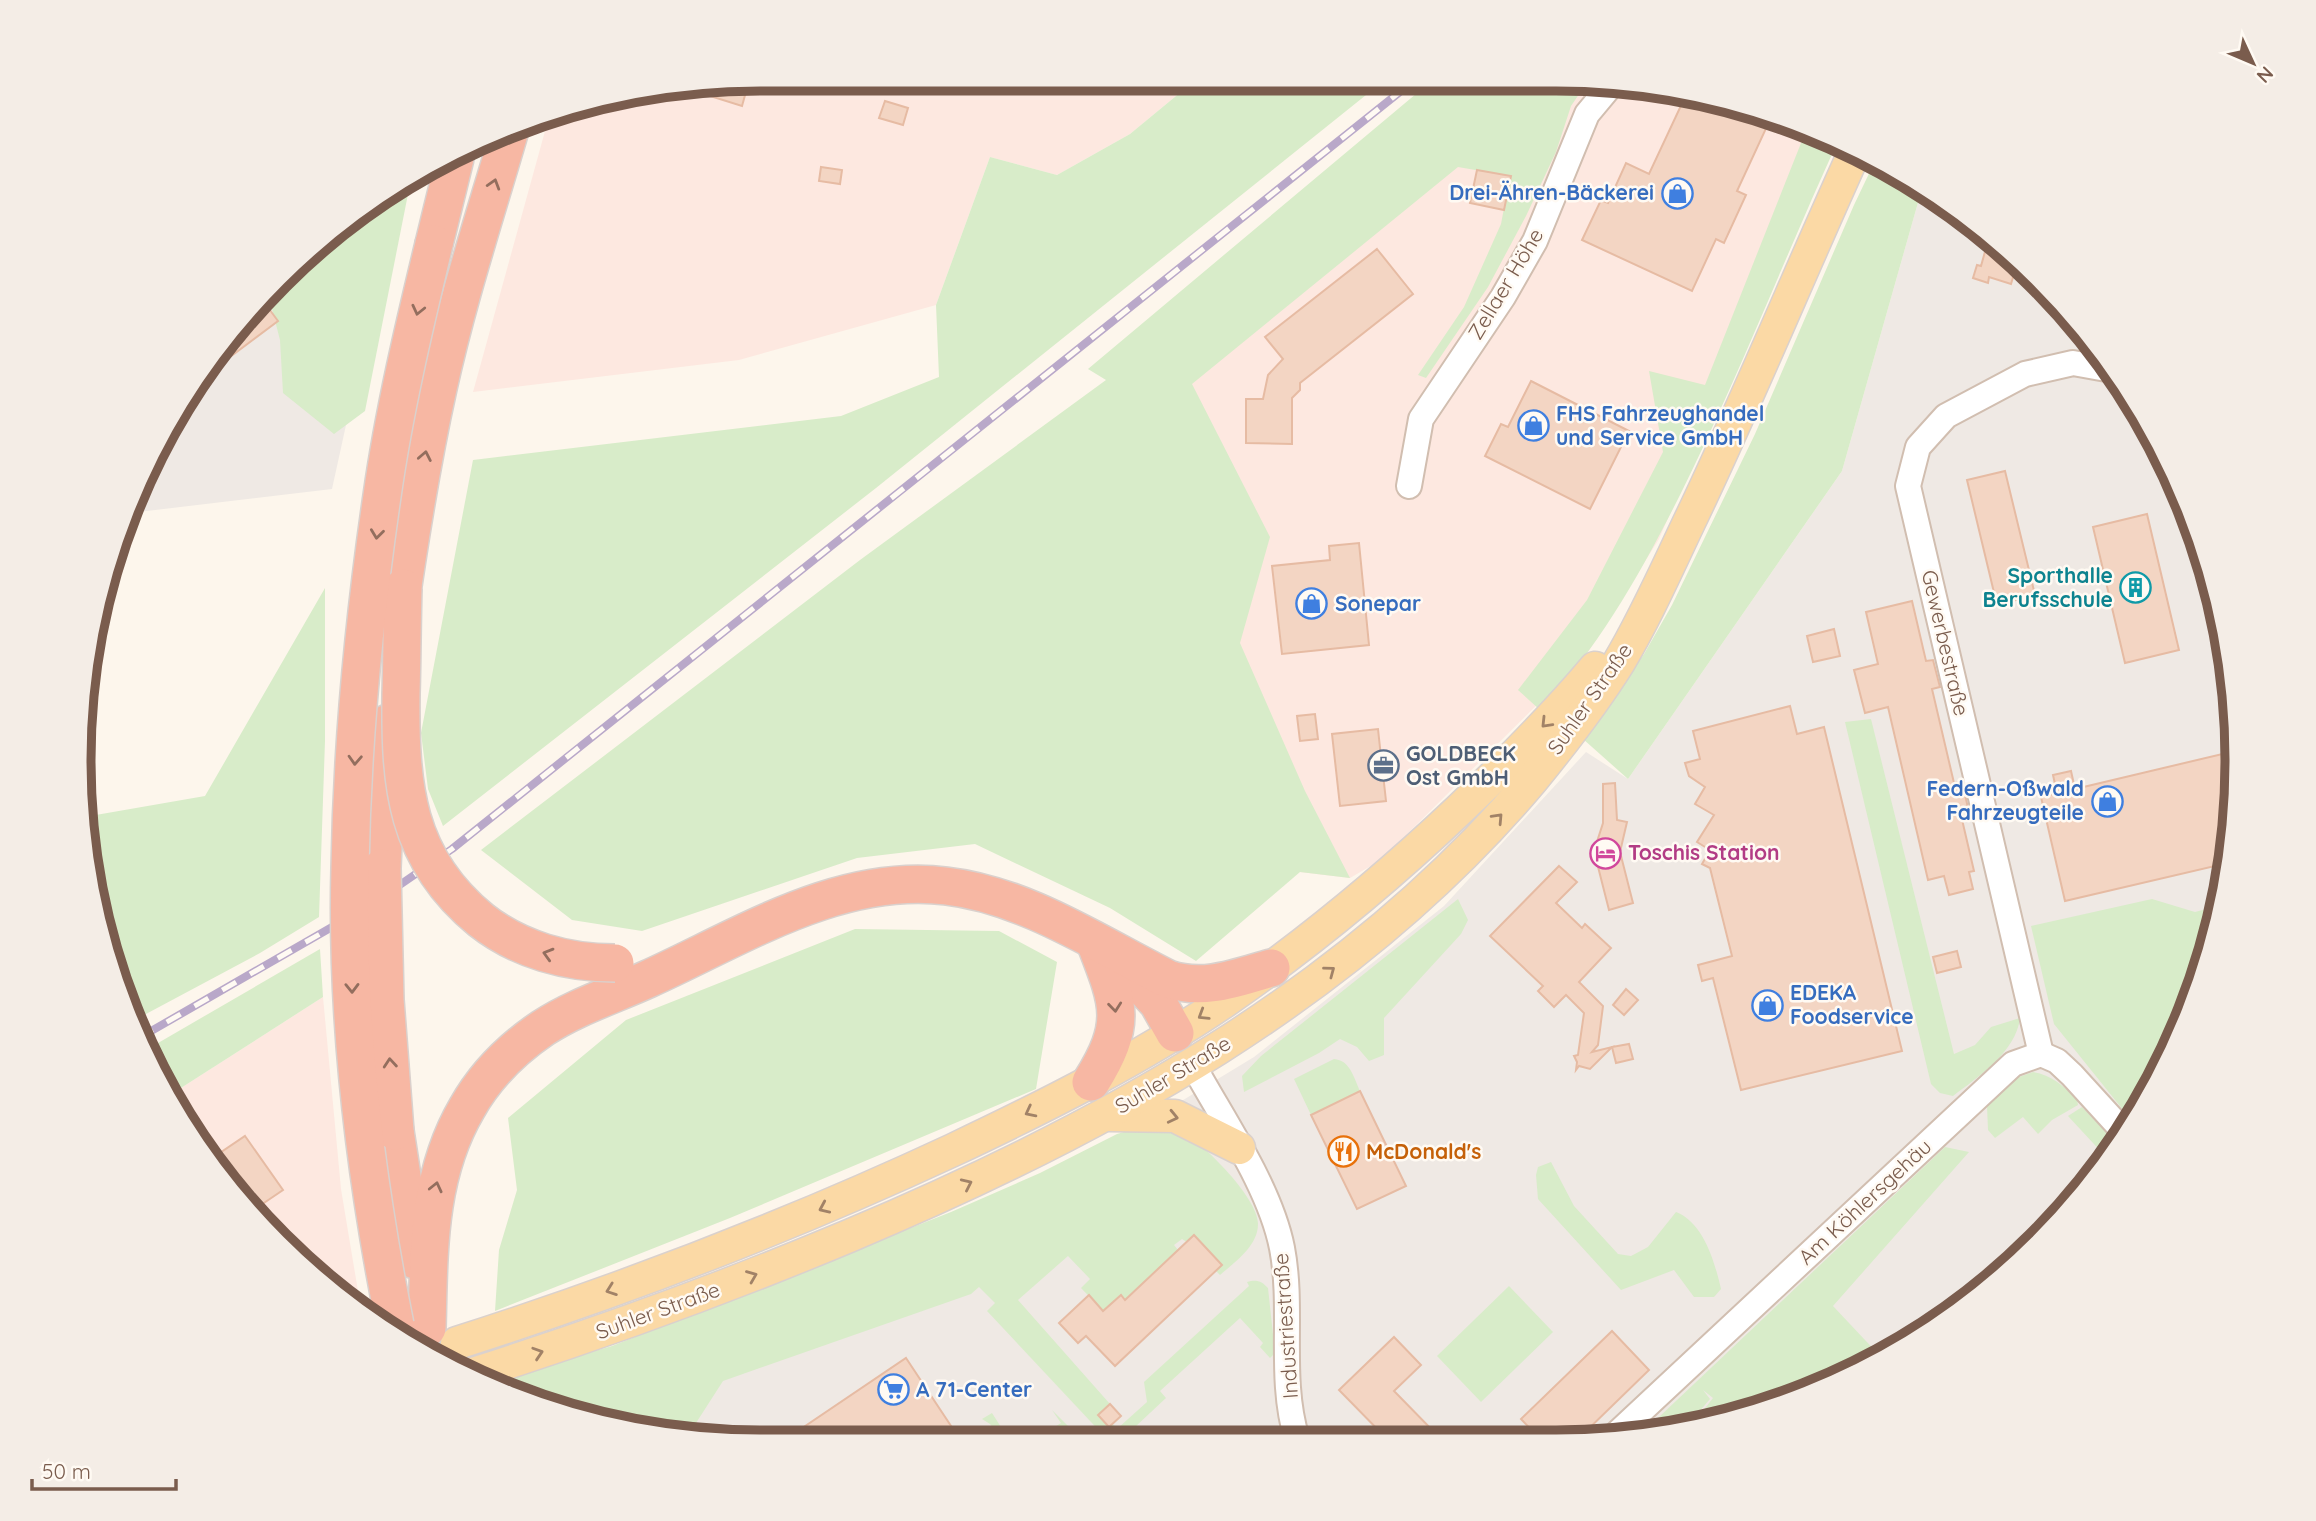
<svg xmlns="http://www.w3.org/2000/svg" width="2316" height="1521" viewBox="0 0 2316 1521" font-family="Quicksand,sans-serif">
<style>
.commercial{fill:#fde8e0}
.industrial{fill:#efe9e4}
.green{fill:#d8ecc9}
.building{fill:#f3d5c3;stroke:#e6bba3;stroke-width:2}
.lines{fill:none;stroke-linecap:round;stroke-linejoin:round}
.major-tunnel{stroke:#dcd0c4;stroke-width:32;stroke-dasharray:32 16;stroke-linecap:butt}
.minor-casing{stroke:#d1beb0;stroke-width:28}
.major-casing{stroke:#dad1cd;stroke-width:35}
.highway-casing{stroke:#dad1cd;stroke-width:40}
.minor{stroke:#fff;stroke-width:24}
.major{stroke:#fbd9a5;stroke-width:32}
.highway{stroke:#f7b7a3;stroke-width:37}
.rail-casing{stroke:#b9a8c9;stroke-width:8}
.rail{stroke:#fffaf3;stroke-width:5;stroke-dasharray:16;stroke-linecap:butt}
.highway-bridge-casing{stroke:#dad1cd;stroke-width:40;stroke-linecap:butt}
.highway-bridge{stroke:#f7b7a3;stroke-width:37}
.oneway{stroke:#936e5e}
.oneway2{stroke:#a18267}
.labels{text-anchor:middle;stroke-width:5;stroke-linejoin:round;paint-order:stroke}
.shop-label{font-size:21px;font-weight:bold;fill:#366cbe;stroke:#fffaf3;text-anchor:start}
.street-label{font-size:21px;fill:#7a5c4d;stroke:#fffaf3}
.culture-label{font-size:21px;font-weight:bold;fill:#0d838f;stroke:#fffaf3;text-anchor:end}
.service-label{font-size:21px;font-weight:bold;fill:#4e5e75;stroke:#fffaf3;text-anchor:start}
.hotel-label{font-size:21px;font-weight:bold;fill:#b23c85;stroke:#fffaf3;text-anchor:start}
.food-label{font-size:21px;font-weight:bold;fill:#c56008;stroke:#fffaf3;text-anchor:start}
.rim{fill:none;stroke:#7a5c4d;stroke-width:9}
</style>
<rect width="100%" height="100%" fill="#fdf6ec"/>
<g class="commercial">
<path d="M 761,79 L 1193,82 L 1130,134 L 1057,175 L 990,157 L 936,305 L 739,360 L 473,392 L 550,113 Z"/>
<path d="M 1535,84 L 1645,85 L 1832,141 L 1659,539 L 1585,657 L 1381,860 L 1350,878 L 1300,872 L 1106,380 Z"/>
<path d="M 323,997 L 341,1189 L 360,1303 L 311,1273 L 193,1139 L 170,1095 Z"/>
</g>
<g class="industrial">
<path d="M 1921,192 L 2005,248 L 2095,344 L 2094,350 L 2100,351 L 2167,459 L 2214,584 L 2236,716 L 2231,849 L 2201,979 L 2146,1101 L 2068,1210 L 1971,1301 L 1857,1372 L 1732,1419 L 1600,1441 L 672,1436 L 537,1400 L 823,1302 L 966,1232 L 1254,1057 L 1444,906 L 1586,752 L 1628,779 L 1842,471 Z"/>
<path d="M 381,194 L 391,220 L 332,489 L 130,513 L 219,346 L 279,278 Z"/>
</g>
<g class="green">
<path d="M 1193,82 L 1381,83 L 876,488 L 443,826 L 428,789 L 421,733 L 473,460 L 841,416 L 939,377 L 936,305 L 990,157 L 1057,175 L 1130,134 Z"/>
<path d="M 1429,83 L 1586,84 L 1571,106 L 1556,152 L 1526,216 L 1488,287 L 1426,378 L 1418,375 L 1464,307 L 1501,224 L 1510,176 L 1458,167 L 1192,384 L 1270,537 L 1240,643 L 1305,791 L 1350,878 L 1300,872 L 1196,961 L 1110,908 L 975,844 L 857,858 L 642,931 L 572,920 L 481,850 L 860,560 L 1106,380 L 1088,369 Z"/>
<path d="M 1805,133 L 1837,143 C 1784,259 1738,378 1681,493 C 1642,571 1600,646 1540,710 L 1518,690 L 1587,600 L 1663,452 L 1649,371 L 1705,385 Z"/>
<path d="M 1875,161 L 1921,192 L 1842,471 L 1628,779 L 1583,739 L 1644,654 L 1672,605 L 1755,434 L 1854,205 Z"/>
<path d="M 411,179 L 365,411 L 334,434 L 283,393 L 280,340 L 269,297 L 285,273 L 381,194 Z"/>
<path d="M 325,588 L 325,741 L 319,917 L 260,953 L 131,1022 L 102,937 L 90,816 L 205,796 Z"/>
<path d="M 1871,719 L 1954,1054 L 1975,1045 L 1991,1027 L 2020,1018 C 2016,1052 1978,1077 1953,1096 L 1940,1093 L 1931,1084 L 1845,722 Z"/>
<path d="M 1458,899 L 1468,920 L 1461,934 L 1384,1018 L 1384,1055 L 1369,1061 L 1357,1047 L 1340,1039 L 1319,1053 L 1244,1092 L 1242,1076 L 1261,1056 Z"/>
<path d="M 2152,899 L 2195,912 L 2218,906 L 2201,979 L 2146,1101 L 2132,1121 L 2054,1024 L 2031,926 Z"/>
<path d="M 855,929 L 999,931 L 1057,962 L 1036,1089 L 730,1218 L 495,1311 L 499,1250 L 517,1190 L 508,1118 L 626,1020 Z"/>
<path d="M 320,949 L 323,997 L 170,1095 L 146,1050 Z"/>
<path d="M 1334,1059 C 1350,1060 1354,1078 1360,1091 L 1311,1115 L 1294,1079 Z"/>
<path d="M 2033,1072 C 2052,1075 2063,1086 2077,1099 L 2078,1105 L 2052,1120 L 2038,1134 L 2023,1117 L 1995,1138 L 1988,1130 L 1987,1106 L 2019,1077 Z"/>
<path d="M 2082,1107 L 2116,1143 L 2106,1157 L 2068,1116 Z"/>
<path d="M 1148,1125 C 1156,1125 1168,1124 1175,1128 C 1199,1138 1259,1198 1258,1224 C 1258,1246 1235,1262 1220,1275 L 1216,1271 L 1222,1265 L 1182,1239 L 1174,1245 L 1178,1250 L 1125,1300 L 1121,1295 L 1108,1316 L 1081,1288 L 1090,1279 L 1068,1256 L 1018,1300 L 1110,1404 L 1098,1415 L 1118,1428 L 1147,1402 L 1144,1382 L 1249,1286 L 1247,1282 C 1256,1279 1262,1281 1268,1288 L 1275,1353 L 1270,1358 L 1260,1347 L 1263,1343 L 1240,1318 L 1160,1391 L 1166,1398 L 1135,1427 L 1140,1433 L 1133,1439 L 1106,1438 L 987,1311 L 995,1303 L 979,1287 L 971,1294 L 723,1381 L 687,1437 L 672,1436 L 499,1390 L 492,1386 L 494,1380 L 612,1346 L 951,1212 L 1040,1173 L 1117,1134 Z"/>
<path d="M 1945,1147 L 1969,1152 L 1833,1306 L 1881,1357 L 1857,1372 L 1732,1419 L 1691,1426 L 1713,1398 L 1703,1390 L 1710,1399 L 1687,1426 L 1641,1434 Z"/>
<path d="M 1551,1162 L 1574,1206 L 1618,1254 L 1631,1256 L 1648,1247 L 1676,1212 C 1704,1223 1715,1263 1721,1289 L 1714,1297 L 1694,1297 L 1674,1270 L 1621,1290 L 1538,1199 L 1536,1175 L 1538,1167 Z"/>
<path d="M 1509,1286 L 1553,1332 L 1481,1402 L 1437,1356 Z"/>
<path d="M 1052,1410 L 1080,1438 L 1065,1438 L 1061,1432 L 1051,1438 L 1037,1438 L 1061,1423 Z"/>
<path d="M 992,1413 L 1008,1438 L 1001,1438 L 990,1424 L 982,1419 Z"/>
</g>
<g class="building">
<path d="M 749,81 L 742,106 L 691,90 Z"/>
<path d="M 1685,97 L 1769,122 L 1737,191 L 1746,195 L 1724,243 L 1716,239 L 1692,291 L 1582,240 L 1601,200 L 1608,203 L 1626,163 L 1649,174 Z"/>
<path d="M 885,101 L 908,108 L 903,125 L 879,118 Z"/>
<path d="M 821,167 L 842,170 L 840,184 L 819,181 Z"/>
<path d="M 1477,170 L 1511,176 L 1504,210 L 1470,203 Z"/>
<path d="M 1988,241 L 2002,246 L 2018,261 L 2011,284 L 1989,277 L 1988,283 L 1973,278 L 1977,265 L 1981,266 Z"/>
<path d="M 1377,249 L 1413,294 L 1300,383 L 1300,390 L 1292,398 L 1292,444 L 1246,443 L 1246,399 L 1263,399 L 1268,375 L 1283,359 L 1265,337 Z"/>
<path d="M 261,298 L 278,321 L 202,378 L 219,346 Z"/>
<path d="M 1531,381 L 1629,431 L 1590,509 L 1485,456 L 1501,424 L 1508,427 Z"/>
<path d="M 2005,471 L 2035,595 L 1997,605 L 1967,480 Z"/>
<path d="M 2147,514 L 2179,650 L 2125,663 L 2093,527 Z"/>
<path d="M 1359,543 L 1369,645 L 1282,654 L 1272,566 L 1330,560 L 1329,546 Z"/>
<path d="M 1912,601 L 1926,661 L 1933,660 L 1940,687 L 1932,689 L 1954,783 L 1962,781 L 1968,808 L 1960,811 L 1974,871 L 1969,872 L 1973,889 L 1949,895 L 1944,876 L 1928,880 L 1888,707 L 1865,713 L 1854,670 L 1878,664 L 1866,612 Z"/>
<path d="M 1834,629 L 1840,656 L 1813,662 L 1807,636 Z"/>
<path d="M 1790,706 L 1797,734 L 1824,727 L 1902,1051 L 1741,1090 L 1713,978 L 1702,981 L 1698,965 L 1732,956 L 1710,868 L 1702,864 L 1710,850 L 1697,842 L 1714,815 L 1695,804 L 1705,787 L 1689,776 L 1685,763 L 1700,759 L 1693,731 Z"/>
<path d="M 1315,714 L 1318,739 L 1300,741 L 1297,716 Z"/>
<path d="M 1378,729 L 1381,757 L 1391,756 L 1392,773 L 1383,774 L 1386,801 L 1340,806 L 1332,734 Z"/>
<path d="M 2235,751 L 2231,849 L 2228,863 L 2065,901 L 2041,797 L 2057,793 L 2053,775 L 2071,771 L 2075,789 Z"/>
<path d="M 1615,783 L 1617,820 L 1627,822 L 1620,852 L 1633,903 L 1609,910 L 1594,851 L 1603,823 L 1603,784 Z"/>
<path d="M 1559,866 L 1577,882 L 1556,903 L 1582,928 L 1585,924 L 1611,948 L 1579,982 L 1603,1006 L 1598,1045 L 1592,1052 L 1612,1047 L 1590,1069 L 1579,1066 L 1576,1070 L 1577,1062 L 1574,1056 L 1578,1055 L 1584,1013 L 1566,995 L 1554,1007 L 1538,991 L 1543,986 L 1490,936 Z"/>
<path d="M 1957,951 L 1961,967 L 1937,973 L 1933,957 Z"/>
<path d="M 1626,989 L 1638,1000 L 1624,1015 L 1613,1005 Z"/>
<path d="M 1629,1044 L 1633,1059 L 1616,1063 L 1612,1047 Z"/>
<path d="M 1360,1091 L 1406,1186 L 1357,1209 L 1311,1115 Z"/>
<path d="M 245,1136 L 283,1190 L 255,1209 L 211,1159 Z"/>
<path d="M 1194,1235 L 1222,1265 L 1115,1366 L 1086,1336 L 1078,1343 L 1059,1323 L 1089,1295 L 1103,1311 L 1121,1295 L 1125,1300 Z"/>
<path d="M 1612,1331 L 1649,1370 L 1576,1441 L 1542,1441 L 1521,1419 Z"/>
<path d="M 1394,1337 L 1421,1365 L 1394,1391 L 1442,1440 L 1388,1440 L 1339,1390 Z"/>
<path d="M 906,1358 L 959,1438 L 789,1437 Z"/>
<path d="M 1110,1404 L 1121,1416 L 1109,1427 L 1098,1415 Z"/>
</g>
<g class="lines">
<path class="major-tunnel" d="M 434,1349 L 457,1343"/>
<defs>
<g id="minor">
<path d="M 1409,486 L 1421,419 L 1503,297 L 1535,241 L 1587,114 L 1612,84"/>
<path d="M 2041,1054 L 1908,486 L 1918,447 L 1946,416 L 2025,374 L 2073,363 L 2112,370"/>
<path d="M 1193,1065 C 1223,1120 1270,1187 1282,1248 C 1294,1310 1278,1378 1297,1439"/>
<path d="M 1611,1439 L 2013,1064 L 2041,1054 L 2057,1061 L 2072,1075 L 2124,1132"/>
</g>
<g id="major">
<path d="M 1110,1115 L 1175,1116 L 1239,1148"/>
<path d="M 457,1343 C 626,1289 792,1225 953,1150 C 1046,1106 1140,1059 1225,1001 C 1309,943 1386,879 1460,809 C 1507,764 1553,718 1595,668"/>
<path d="M 473,1374 C 601,1333 725,1288 849,1236 C 1103,1129 1352,994 1532,780 C 1563,742 1593,704 1619,662 C 1647,615 1669,564 1693,514 C 1750,394 1801,270 1856,149"/>
</g>
<g id="highway">
<path d="M 434,244 L 455,158"/>
<path d="M 398,620 C 409,542 421,465 438,388 C 457,301 485,216 510,130"/>
<path d="M 382,868 L 388,723"/>
<path d="M 1123,965 L 1158,1003 L 1175,1033"/>
<path d="M 1091,1082 C 1128,1023 1119,1004 1095,942"/>
<path d="M 395,1131 L 415,1260"/>
<path d="M 427,1328 C 429,1252 427,1176 467,1108 C 485,1076 512,1049 543,1028 C 575,1007 613,995 648,979 C 741,937 839,873 946,886 C 1025,895 1098,944 1168,979 C 1204,991 1236,978 1271,968"/>
</g>
</defs>
<use href="#minor" class="minor-casing"/>
<use href="#major" class="major-casing"/>
<use href="#highway" class="highway-casing"/>
<use href="#minor" class="minor"/>
<use href="#major" class="major"/>
<use href="#highway" class="highway"/>
<defs>
<path id="rail" d="M 139,1038 L 372,904 L 452,849 L 1411,83"/>
</defs>
<use href="#rail" class="rail-casing"/>
<use href="#rail" class="rail"/>
<defs>
<g id="highway-bridge">
<path d="M 403,588 C 402,623 402,659 401,694 C 400,785 405,858 481,920 C 519,950 567,963 615,963"/>
<path d="M 382,868 L 385,1000 L 395,1131"/>
<path d="M 395,1325 C 365,1176 346,1020 350,868 C 352,744 364,619 382,496 C 394,411 414,327 434,244"/>
</g>
</defs>
<use href="#highway-bridge" class="highway-bridge-casing"/>
<use href="#highway-bridge" class="highway-bridge"/>
</g>
<defs><path id="oneway-chevron" d="M-2-3.5L2.5 0L-2 3.5" fill="none" stroke-width="1.6" stroke-linecap="round" stroke-linejoin="round" transform="scale(1.75)"/></defs>
<g class="oneway">
<use href="#oneway-chevron" transform="translate(494 184) rotate(-73)"/>
<use href="#oneway-chevron" transform="translate(418 310) rotate(103)"/>
<use href="#oneway-chevron" transform="translate(425 456) rotate(-79)"/>
<use href="#oneway-chevron" transform="translate(377 534) rotate(97)"/>
<use href="#oneway-chevron" transform="translate(355 760) rotate(93)"/>
<use href="#oneway-chevron" transform="translate(548 954) rotate(-164)"/>
<use href="#oneway-chevron" transform="translate(352 988) rotate(89)"/>
<use href="#oneway-chevron" transform="translate(1115 1007) rotate(84)"/>
<use href="#oneway-chevron" transform="translate(390 1063) rotate(-95)"/>
<use href="#oneway-chevron" transform="translate(436 1187) rotate(-77)"/>
</g>
<g class="oneway2">
<use href="#oneway-chevron" transform="translate(1546 723) rotate(134)"/>
<use href="#oneway-chevron" transform="translate(1498 818) rotate(-47)"/>
<use href="#oneway-chevron" transform="translate(1330 971) rotate(-37)"/>
<use href="#oneway-chevron" transform="translate(1203 1015) rotate(148)"/>
<use href="#oneway-chevron" transform="translate(1030 1112) rotate(153)"/>
<use href="#oneway-chevron" transform="translate(1173 1117) rotate(13)"/>
<use href="#oneway-chevron" transform="translate(967 1184) rotate(-25)"/>
<use href="#oneway-chevron" transform="translate(824 1208) rotate(156)"/>
<use href="#oneway-chevron" transform="translate(752 1276) rotate(-22)"/>
<use href="#oneway-chevron" transform="translate(611 1290) rotate(160)"/>
<use href="#oneway-chevron" transform="translate(538 1353) rotate(-18)"/>
</g>
<defs>
<symbol id="shop-ring" viewBox="-11 -11 22 22"><circle r="9.5" fill="#fffaf3" stroke="#3f7fe0" stroke-width="1.5"/><path d="M-5-2.5h2.3a2.7 3.5 0 0 1 5.4 0H5L5.5 6h-11ZM-1.5-2.5h3a1.5 2.3 0 0 0-3 0Z" fill="#3f7fe0"/></symbol>
<symbol id="building-ring" viewBox="-11 -11 22 22"><circle r="9.5" fill="#fffaf3" stroke="#0f9aa8" stroke-width="1.5"/><path d="M-4-6H4V6H1V3H-1V6H-4ZM-2.5-4.3h1.7v1.8h-1.7ZM.8-4.3h1.7v1.8H.8ZM-2.5-1h1.7V.8h-1.7ZM.8-1h1.7V.8H.8Z" fill="#0f9aa8"/></symbol>
<symbol id="office-ring" viewBox="-11 -11 22 22"><circle r="9.5" fill="#fffaf3" stroke="#5c6f8a" stroke-width="1.5"/><path d="M-6-3h4V-5.5h4V-3h4V5H-6ZM-1-4.5V-3h2v-1.5ZM-6 0V1H6V0Z" fill="#5c6f8a"/></symbol>
<symbol id="hotel-ring" viewBox="-11 -11 22 22"><circle r="9.5" fill="#fffaf3" stroke="#d1479c" stroke-width="1.5"/><path d="M-6-4.5h1.5V1H6V5H4.5V3h-9V5H-6ZM-4 0a1.8 1.8 0 1 1 3.6 0ZM.5 0V-2.5h3Q6-2.5 6 0Z" fill="#d1479c"/></symbol>
<symbol id="restaurant-ring" viewBox="-11 -11 22 22"><circle r="9.5" fill="#fffaf3" stroke="#e8710a" stroke-width="1.5"/><path d="M-5-6h1v4h1v-4h1v4h1v-4h1v5L-1.5 .5V6h-2V.5L-5-1ZM5-6V6H3V1.5H1.5Q1.5-4 5-6Z" fill="#e8710a"/></symbol>
<symbol id="supermarket-ring" viewBox="-11 -11 22 22"><circle r="9.5" fill="#fffaf3" stroke="#3f7fe0" stroke-width="1.5"/><path d="M-6-5.5h2.5l.6 2H6L4.5 2H-2.5L-4.4-4H-6ZM-1.5 3.2a1.3 1.3 0 1 0 .1 0ZM3 3.2a1.3 1.3 0 1 0 .1 0Z" fill="#3f7fe0"/></symbol>
</defs>
<g fill-rule="evenodd">
<use href="#shop-ring" x="1660" y="176" width="35" height="35"/>
<use href="#shop-ring" x="1516" y="408" width="35" height="35"/>
<use href="#building-ring" x="2118" y="570" width="35" height="35"/>
<use href="#shop-ring" x="1294" y="586" width="35" height="35"/>
<use href="#office-ring" x="1366" y="748" width="35" height="35"/>
<use href="#shop-ring" x="2090" y="784" width="35" height="35"/>
<use href="#hotel-ring" x="1588" y="836" width="35" height="35"/>
<use href="#shop-ring" x="1750" y="988" width="35" height="35"/>
<use href="#restaurant-ring" x="1326" y="1134" width="35" height="35"/>
<use href="#supermarket-ring" x="876" y="1372" width="35" height="35"/>
</g>
<g class="labels">
<g class="shop-label">
<text x="1654" y="200" text-anchor="end">Drei-Ähren-Bäckerei</text>
<text x="1556" y="421">FHS Fahrzeughandel<tspan x="1556" dy="24">und Service GmbH</tspan></text>
<text x="1335" y="611">Sonepar</text>
<text x="2084" y="796" text-anchor="end">Federn-Oßwald<tspan x="2084" dy="24">Fahrzeugteile</tspan></text>
<text x="1790" y="1000">EDEKA<tspan x="1790" dy="24">Foodservice</tspan></text>
<text x="916" y="1397">A 71-Center</text>
</g>
<g class="street-label">
<text transform="translate(1506 284) rotate(-59)" y="7">Zellaer Höhe</text>
<text transform="translate(1945 643) rotate(77)" y="7">Gewerbestraße</text>
<text transform="translate(1590 699) rotate(-55)" y="7">Suhler Straße</text>
<text transform="translate(1173 1075) rotate(-31)" y="7">Suhler Straße</text>
<text transform="translate(1865 1202) rotate(-43)" y="7">Am Köhlersgehäu</text>
<text transform="translate(658 1311) rotate(-20)" y="7">Suhler Straße</text>
<text transform="translate(1286 1326) rotate(-94)" y="7">Industriestraße</text>
</g>
<g class="culture-label">
<text x="2113" y="583">Sporthalle<tspan x="2113" dy="24">Berufsschule</tspan></text>
</g>
<g class="service-label">
<text x="1406" y="761">GOLDBECK<tspan x="1406" dy="24">Ost GmbH</tspan></text>
</g>
<g class="hotel-label">
<text x="1628" y="860">Toschis Station</text>
</g>
<g class="food-label">
<text x="1366" y="1159">McDonald's</text>
</g>
</g>
<path d="M0 0H2316V1521H0ZM760 91H1556A669 669 0 0 1 2225 760V761A669 669 0 0 1 1556 1430H760A669 669 0 0 1 91 761V760A669 669 0 0 1 760 91Z" fill="#f4ede6" fill-rule="evenodd"/>
<path class="rim" d="M760 91H1556A669 669 0 0 1 2225 760V761A669 669 0 0 1 1556 1430H760A669 669 0 0 1 91 761V760A669 669 0 0 1 760 91Z"/>
<g transform="translate(2253 63) rotate(134)" stroke="#fffaf3" stroke-width="5" paint-order="stroke">
<path d="M0-5L12 26L0 18L-12 26Z" fill="#7a5c4d"/>
<text y="-10" font-size="19" font-weight="bold" text-anchor="middle" fill="#7a5c4d">N</text>
</g>
<path d="M32 1479v10h144v-10" fill="none" stroke="#7a5c4d" stroke-width="3.5"/>
<text x="42" y="1479" font-size="21" fill="#7a5c4d" stroke="#fffaf3" stroke-width="5" paint-order="stroke">50 m</text>
</svg>
